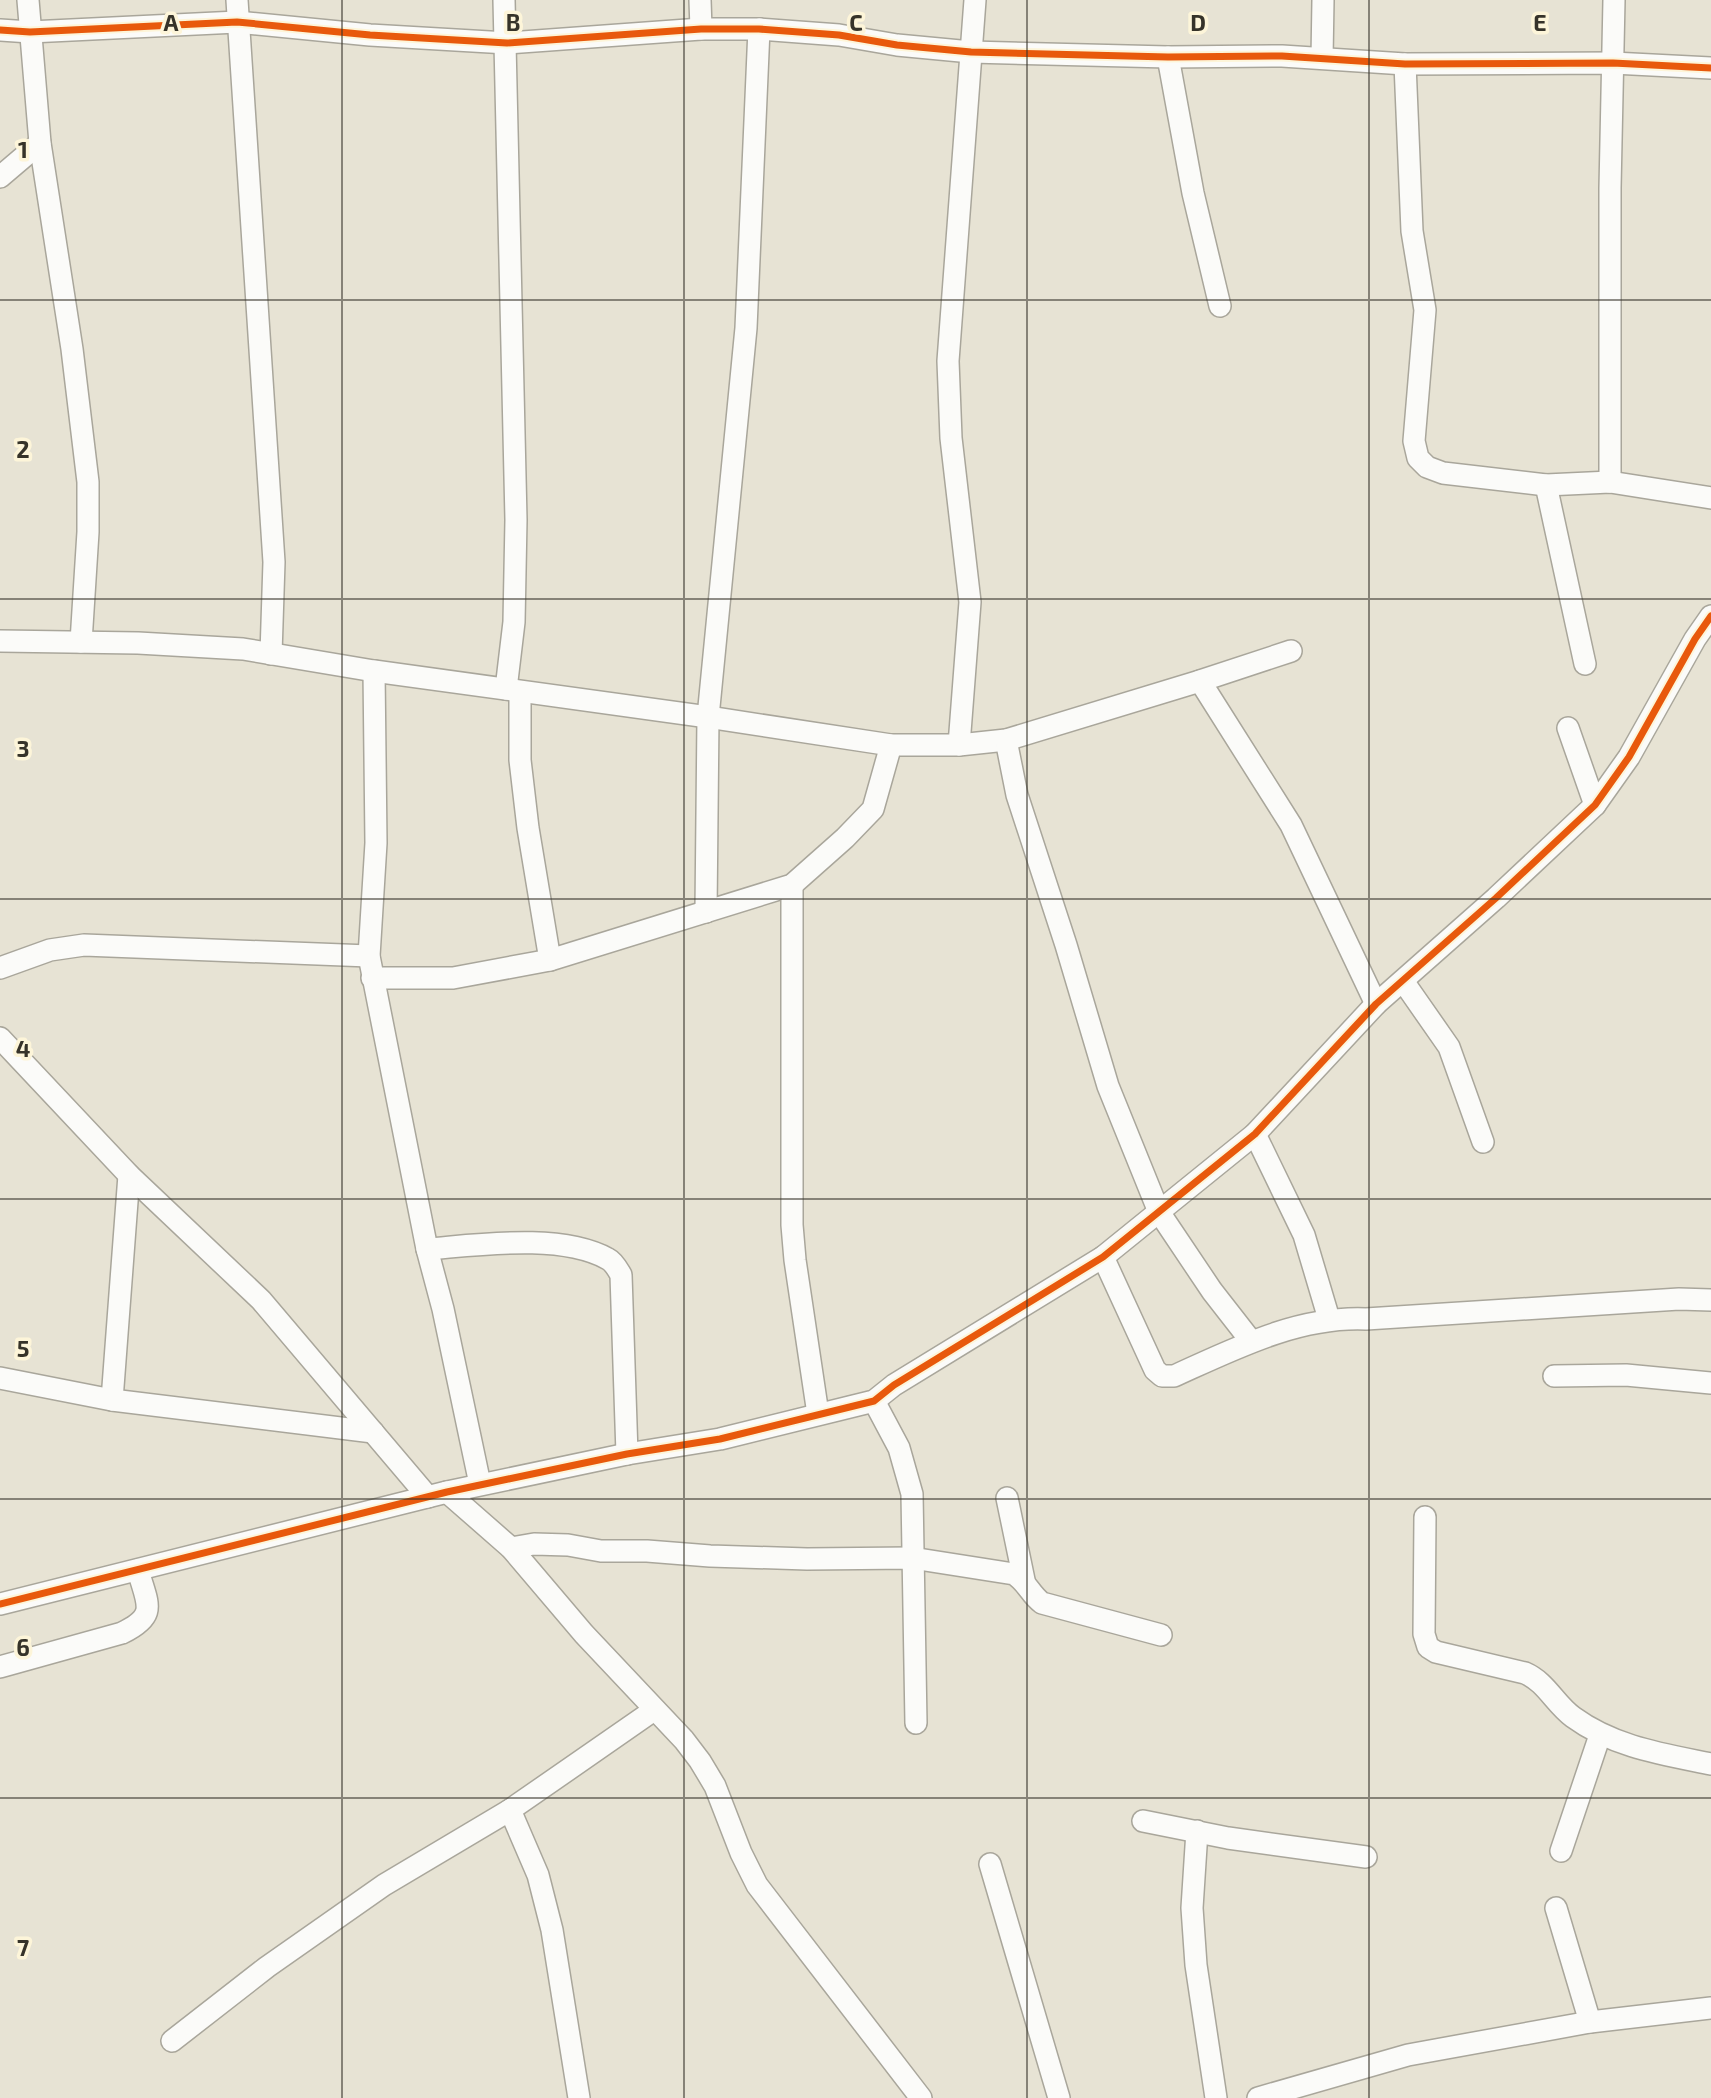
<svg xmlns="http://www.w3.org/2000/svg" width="1711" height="2098" viewBox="0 0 1711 2098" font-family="'Exo 2',sans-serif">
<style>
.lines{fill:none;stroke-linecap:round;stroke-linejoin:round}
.street-casing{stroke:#a9a69b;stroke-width:24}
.street{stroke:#fbfbf9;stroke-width:21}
.cycleway-casing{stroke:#fdf5d9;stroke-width:11}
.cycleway{stroke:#e8590c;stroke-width:7}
.grid{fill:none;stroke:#363329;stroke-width:2;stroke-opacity:0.55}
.grid-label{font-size:23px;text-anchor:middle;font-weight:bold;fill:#363329;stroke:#fdf5d9;stroke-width:7;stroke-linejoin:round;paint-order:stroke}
</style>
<rect width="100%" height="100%" fill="#e7e3d4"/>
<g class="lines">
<defs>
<g id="street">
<path d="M 28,0 L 40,143 L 72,349 L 88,482 L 88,532 L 81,642"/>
<path d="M 237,0 L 274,562 L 271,654"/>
<path d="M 504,0 L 516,520 L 514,622 L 506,689"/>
<path d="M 700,0 L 701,29"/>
<path d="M 0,30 L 30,32 L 237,22 L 370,35 L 507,43 L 701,29 L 759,29 L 839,35 L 897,45 L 971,52 L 1168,57 L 1282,56 L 1405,64 L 1613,63 L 1711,68"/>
<path d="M 1168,57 L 1193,193 L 1220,306"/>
<path d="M 1322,58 L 1323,0"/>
<path d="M 1405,64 L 1412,231 L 1425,310 L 1414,441 L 1418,458 L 1427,467 L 1443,473 L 1546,485 L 1610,482 L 1711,498"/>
<path d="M 0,177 L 40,143"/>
<path d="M 1610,482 L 1610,188 L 1614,0"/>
<path d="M 1546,485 L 1585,664"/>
<path d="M 0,641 L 138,643 L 243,649 L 374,671 L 708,717 L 891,745 L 959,745 L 1006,740 L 1200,681 L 1291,651"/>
<path d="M 374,671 L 376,843 L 369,956 L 427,1249 L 443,1309 L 480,1484"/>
<path d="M 1200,681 L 1291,825 L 1376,1004"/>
<path d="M 520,692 L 520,760 L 528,828 L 550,960"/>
<path d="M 1568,728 L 1595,805"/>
<path d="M 1006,740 L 1017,795 L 1066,945 L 1108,1086 L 1159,1212 L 1212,1291 L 1251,1341"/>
<path d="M 959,745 L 970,602 L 951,438 L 948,361 L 975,0"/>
<path d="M 792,885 L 792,1225 L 795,1260 L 818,1414"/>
<path d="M 706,912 L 708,717 L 746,328 L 759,29"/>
<path d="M 0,968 L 50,950 L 84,945 L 369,956"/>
<path d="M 372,978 L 453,978 L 550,960 L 792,885 L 845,838 L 873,809 L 891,745"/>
<path d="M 1403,981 L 1449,1047 L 1483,1142"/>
<path d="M 0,1038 L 129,1175 L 261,1300 L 428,1497"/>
<path d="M 1255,1134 L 1304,1235 L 1329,1319"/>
<path d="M 427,1249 C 479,1245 561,1233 608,1259 C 614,1262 618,1270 621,1275 L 627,1454"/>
<path d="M 1103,1257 L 1155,1370 L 1162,1376 L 1174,1376 C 1234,1349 1298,1316 1366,1319 L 1679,1299 L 1711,1300"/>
<path d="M 1554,1376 L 1626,1375 L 1711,1383"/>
<path d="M 0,1378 L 112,1400 L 373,1432"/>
<path d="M 112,1400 L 129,1175"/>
<path d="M 874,1401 L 899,1448 L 912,1494 L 916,1723"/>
<path d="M 447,1492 L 511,1548 L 584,1634 L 684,1740 L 700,1761 L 715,1786 L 741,1853 L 757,1885 L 921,2098"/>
<path d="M 1007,1498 L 1024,1580"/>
<path d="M 1425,1517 L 1424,1634 L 1428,1647 L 1436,1652 L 1525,1673 C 1546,1682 1555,1704 1573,1717 C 1614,1747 1662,1754 1711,1764"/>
<path d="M 511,1548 L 534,1544 L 568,1545 L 601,1551 L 647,1551 L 710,1556 L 807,1559 L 912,1558 L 1014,1574 C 1027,1582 1030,1594 1042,1603 L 1161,1635"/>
<path d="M 0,1604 L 447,1492 L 627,1454 L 720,1439 L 874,1401 L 894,1385 L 1103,1257 L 1255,1134 L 1376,1004 L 1496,898 L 1595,805 L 1629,757 L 1695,639 L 1711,616"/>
<path d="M 0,1667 L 122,1633 C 159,1615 147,1604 138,1570"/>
<path d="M 510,1810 L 538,1875 L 552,1930 L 579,2098"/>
<path d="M 1143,1821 L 1228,1838 L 1366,1857"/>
<path d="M 1197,1831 L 1192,1908 L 1196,1965 L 1216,2098"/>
<path d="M 1561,1851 L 1600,1735"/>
<path d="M 990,1864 L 1059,2098"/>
<path d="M 1556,1908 L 1590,2022"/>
<path d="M 172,2041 L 267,1967 L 384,1885 L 510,1810 L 654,1710"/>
<path d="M 1258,2098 L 1408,2055 L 1590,2022 L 1711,2008"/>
</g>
</defs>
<use href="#street" class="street-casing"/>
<use href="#street" class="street"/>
<defs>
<g id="cycleway">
<path d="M 0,30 L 30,32 L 237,22 L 370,35 L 507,43 L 701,29 L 759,29 L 839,35 L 897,45 L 971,52 L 1168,57 L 1282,56 L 1405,64 L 1613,63 L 1711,68"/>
<path d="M 0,1604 L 447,1492 L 627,1454 L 720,1439 L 874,1401 L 894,1385 L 1103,1257 L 1255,1134 L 1376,1004 L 1496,898 L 1595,805 L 1629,757 L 1695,639 L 1711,616"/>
</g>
</defs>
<use href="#cycleway" class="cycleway-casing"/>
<use href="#cycleway" class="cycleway"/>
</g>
<path class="grid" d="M 342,0 L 342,2098M 684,0 L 684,2098M 1027,0 L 1027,2098M 1369,0 L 1369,2098M 0,300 L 1711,300M 0,599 L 1711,599M 0,899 L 1711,899M 0,1199 L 1711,1199M 0,1499 L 1711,1499M 0,1798 L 1711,1798"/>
<g class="grid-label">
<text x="171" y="31">A</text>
<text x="513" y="31">B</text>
<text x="856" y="31">C</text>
<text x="1198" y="31">D</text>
<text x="1540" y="31">E</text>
<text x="23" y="158">1</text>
<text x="23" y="458">2</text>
<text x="23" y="757">3</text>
<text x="23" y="1057">4</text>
<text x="23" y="1357">5</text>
<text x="23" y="1656">6</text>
<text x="23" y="1956">7</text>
</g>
</svg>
